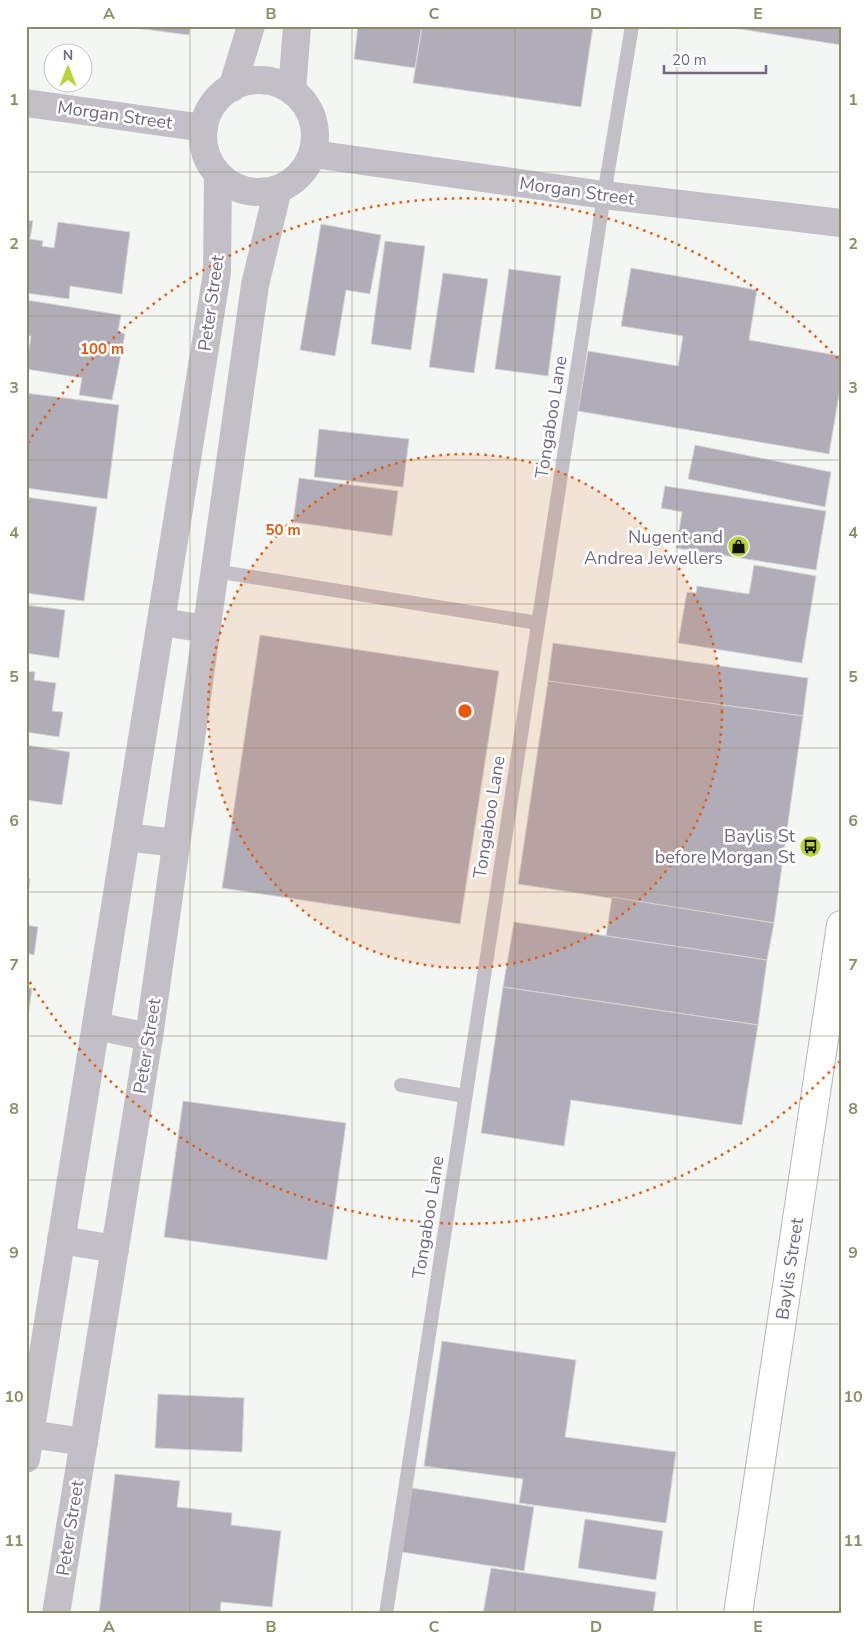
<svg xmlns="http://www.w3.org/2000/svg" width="867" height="1640" viewBox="0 0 867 1640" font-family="'Nunito Sans',sans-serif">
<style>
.building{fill:#b0adb8;stroke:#d6d7d5}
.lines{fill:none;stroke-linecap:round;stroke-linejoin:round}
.secondary-casing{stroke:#b7b4bc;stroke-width:30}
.service{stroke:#c2bfc6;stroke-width:14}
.minor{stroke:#c2bfc6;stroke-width:28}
.secondary{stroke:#fff;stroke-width:28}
.grid{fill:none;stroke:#8b8d67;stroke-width:1;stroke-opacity:0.55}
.ring{fill:none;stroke:#e8590c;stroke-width:2.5;stroke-dasharray:2.5 5}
.labels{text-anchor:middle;stroke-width:5;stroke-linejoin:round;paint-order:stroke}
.street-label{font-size:18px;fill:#716881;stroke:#fff}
.poi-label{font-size:18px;fill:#716881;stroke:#fff;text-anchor:end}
.centre{fill:#e8590c;stroke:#fff;stroke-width:2.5}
.ring-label{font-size:15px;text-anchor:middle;font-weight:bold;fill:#e8590c;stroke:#fff;stroke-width:5;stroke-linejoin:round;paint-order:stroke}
.neatline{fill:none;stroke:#8b8d67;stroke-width:2}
.grid-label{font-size:16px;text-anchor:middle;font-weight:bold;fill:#8b8d67}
</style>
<rect width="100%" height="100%" fill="#f3f6f3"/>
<g class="building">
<path d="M 135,26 L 190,26 L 189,35 L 135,28 Z"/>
<path d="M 358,26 L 422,26 L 415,68 L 354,59 Z"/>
<path d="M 422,26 L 593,26 L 581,107 L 413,83 Z"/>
<path d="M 735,26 L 841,26 L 841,45 L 734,28 Z"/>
<path d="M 26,220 L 33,221 L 30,239 L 43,241 L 42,246 L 54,248 L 58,222 L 130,232 L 122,294 L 70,286 L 69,299 L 26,293 Z"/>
<path d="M 321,224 L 381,235 L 370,294 L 346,290 L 335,356 L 300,350 Z"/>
<path d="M 385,241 L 425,246 L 411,350 L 371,344 Z"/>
<path d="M 631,268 L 757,290 L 749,340 L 841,356 L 841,383 L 829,454 L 578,411 L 588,351 L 678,366 L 683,336 L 621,326 Z"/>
<path d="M 509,269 L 561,276 L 548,376 L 495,369 Z"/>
<path d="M 443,273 L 488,279 L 474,373 L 429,367 Z"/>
<path d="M 26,300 L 121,315 L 118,332 L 125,334 L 112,400 L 79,395 L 82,378 L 26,369 L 31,336 L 26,336 Z"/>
<path d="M 26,393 L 119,405 L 107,499 L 26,488 Z"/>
<path d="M 319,429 L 409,439 L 403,487 L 314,477 Z"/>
<path d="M 695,445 L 831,472 L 825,507 L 688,479 Z"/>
<path d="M 299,478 L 398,491 L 392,536 L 293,522 Z"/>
<path d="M 665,486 L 826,511 L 816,570 L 676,548 L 682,512 L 661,508 Z"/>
<path d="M 26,497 L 97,507 L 84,601 L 26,593 Z"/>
<path d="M 754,565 L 816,576 L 802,663 L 678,643 L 687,592 L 696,593 L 697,586 L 749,594 Z"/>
<path d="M 26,605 L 65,610 L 59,658 L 26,653 Z"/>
<path d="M 260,635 L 499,671 L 460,924 L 222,888 Z"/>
<path d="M 553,643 L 808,678 L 803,716 L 548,681 Z"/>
<path d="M 26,671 L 35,672 L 34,680 L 56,683 L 52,711 L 63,712 L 59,737 L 26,732 Z"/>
<path d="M 548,681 L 803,716 L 774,923 L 518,884 Z"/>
<path d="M 26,745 L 70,752 L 62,805 L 26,800 Z"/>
<path d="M 26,879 L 30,879 L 27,904 L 26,904 Z"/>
<path d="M 612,897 L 774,923 L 767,960 L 606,936 Z"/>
<path d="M 514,922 L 767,960 L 758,1025 L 503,987 Z"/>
<path d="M 26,925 L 38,927 L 34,955 L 26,953 Z"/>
<path d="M 503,987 L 758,1025 L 742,1125 L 571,1100 L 564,1146 L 481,1133 Z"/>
<path d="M 26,988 L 32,988 L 29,1010 L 26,1010 Z"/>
<path d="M 183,1101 L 346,1123 L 327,1260 L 164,1237 Z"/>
<path d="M 442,1341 L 576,1360 L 565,1437 L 676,1452 L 666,1523 L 519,1503 L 523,1479 L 424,1466 Z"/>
<path d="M 158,1394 L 244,1398 L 242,1452 L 155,1448 Z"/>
<path d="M 115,1474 L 180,1481 L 177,1507 L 232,1513 L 231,1525 L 281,1531 L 272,1607 L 221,1602 L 220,1614 L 99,1614 Z"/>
<path d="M 412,1488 L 534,1507 L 524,1571 L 402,1552 Z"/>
<path d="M 585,1519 L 663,1531 L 656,1580 L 578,1568 Z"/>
<path d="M 491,1568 L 656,1592 L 653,1614 L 483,1614 Z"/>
</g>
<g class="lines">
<defs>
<g id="secondary">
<path id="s1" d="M 738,1614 L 841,925"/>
</g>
</defs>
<use href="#secondary" class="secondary-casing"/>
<g class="service">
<path d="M 215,571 L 538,623"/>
<path d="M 401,1085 L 465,1096"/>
<path d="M 386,1614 L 604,195 L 632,26"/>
</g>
<g class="minor">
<circle cx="259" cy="136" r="56"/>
<path d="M 232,88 L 251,26"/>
<path d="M 292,91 L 297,26"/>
<path d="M 26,103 L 204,128"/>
<path d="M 313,154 L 604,195 L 841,223"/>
<path d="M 161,622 L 207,629"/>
<path d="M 126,837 L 176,843"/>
<path d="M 96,1026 L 149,1037"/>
<path d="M 61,1240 L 115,1249"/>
<path d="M 30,1434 L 84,1442"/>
<path d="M 26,1459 L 217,273 L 218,175"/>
<path d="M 56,1614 L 149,1037 L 255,285 L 278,189"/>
</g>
<use href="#secondary" class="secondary"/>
</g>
<path class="grid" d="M 190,26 L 190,1614M 352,26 L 352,1614M 515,26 L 515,1614M 677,26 L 677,1614M 26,172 L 841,172M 26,316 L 841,316M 26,460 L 841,460M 26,604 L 841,604M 26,748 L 841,748M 26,892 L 841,892M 26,1036 L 841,1036M 26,1180 L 841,1180M 26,1324 L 841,1324M 26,1468 L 841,1468"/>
<circle cx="465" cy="711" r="257" fill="#e8590c" fill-opacity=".12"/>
<g class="ring">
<circle cx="465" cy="711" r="257"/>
<path d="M840 1061A513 513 0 0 1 28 979M28 443A513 513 0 0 1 840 361"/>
</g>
<defs>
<symbol id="shop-disc" viewBox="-11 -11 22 22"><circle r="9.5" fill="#bad236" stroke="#fff"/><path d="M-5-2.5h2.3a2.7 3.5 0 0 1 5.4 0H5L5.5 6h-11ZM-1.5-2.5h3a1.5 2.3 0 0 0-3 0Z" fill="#111"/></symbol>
<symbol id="bus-disc" viewBox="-11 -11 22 22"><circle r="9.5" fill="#bad236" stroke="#fff"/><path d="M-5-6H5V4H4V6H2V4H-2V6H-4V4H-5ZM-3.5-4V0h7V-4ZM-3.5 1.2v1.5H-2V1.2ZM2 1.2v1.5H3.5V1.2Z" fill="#111"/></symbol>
</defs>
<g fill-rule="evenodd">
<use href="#shop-disc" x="726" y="534" width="25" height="25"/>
<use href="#bus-disc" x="798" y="834" width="25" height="25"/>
</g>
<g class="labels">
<g class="street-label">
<text transform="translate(115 115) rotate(8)" y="6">Morgan Street</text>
<text transform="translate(577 191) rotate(8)" y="6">Morgan Street</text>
<text transform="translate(211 303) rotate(-82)" y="6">Peter Street</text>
<text transform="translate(551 417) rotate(-81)" y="6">Tongaboo Lane</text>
<text transform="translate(489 817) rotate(-81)" y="6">Tongaboo Lane</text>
<text transform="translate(147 1046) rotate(-81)" y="6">Peter Street</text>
<text transform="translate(428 1217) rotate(-81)" y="6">Tongaboo Lane</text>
<text dy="6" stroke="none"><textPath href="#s1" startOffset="349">Baylis Street</textPath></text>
<text transform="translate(70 1528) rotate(-81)" y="6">Peter Street</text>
</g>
<g class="poi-label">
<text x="723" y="543">Nugent and<tspan x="723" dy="21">Andrea Jewellers</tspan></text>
<text x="795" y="842">Baylis St<tspan x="795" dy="21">before Morgan St</tspan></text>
</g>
</g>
<circle cx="465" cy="711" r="8" class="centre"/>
<g class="ring-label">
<text x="102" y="354">100 m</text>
<text x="283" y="535">50 m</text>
</g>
<rect width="867" height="1640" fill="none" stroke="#ffffff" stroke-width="55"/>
<g transform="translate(68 68)"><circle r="24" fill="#ffffff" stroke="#c6c3cd"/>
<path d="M0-4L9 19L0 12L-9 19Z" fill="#bad236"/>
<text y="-8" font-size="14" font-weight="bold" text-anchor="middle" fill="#716881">N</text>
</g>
<path d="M664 65v8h102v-8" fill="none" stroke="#716881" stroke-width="2.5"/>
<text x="672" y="65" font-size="15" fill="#716881" stroke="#ffffff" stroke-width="4" paint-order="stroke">20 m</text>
<rect x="28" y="28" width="812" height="1584" class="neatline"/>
<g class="grid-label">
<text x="109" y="19">A</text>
<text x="271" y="19">B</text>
<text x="434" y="19">C</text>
<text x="596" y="19">D</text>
<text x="758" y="19">E</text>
<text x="14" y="105">1</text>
<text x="853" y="105">1</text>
<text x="14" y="249">2</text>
<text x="853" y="249">2</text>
<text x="14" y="393">3</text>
<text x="853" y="393">3</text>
<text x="14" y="538">4</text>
<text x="853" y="538">4</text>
<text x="14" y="682">5</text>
<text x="853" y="682">5</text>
<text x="14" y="826">6</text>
<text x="853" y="826">6</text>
<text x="14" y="970">7</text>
<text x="853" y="970">7</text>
<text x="14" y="1114">8</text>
<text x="853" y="1114">8</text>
<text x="14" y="1258">9</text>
<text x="853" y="1258">9</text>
<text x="14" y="1402">10</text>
<text x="853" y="1402">10</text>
<text x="14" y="1546">11</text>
<text x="853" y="1546">11</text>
<text x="109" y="1632">A</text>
<text x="271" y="1632">B</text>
<text x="434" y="1632">C</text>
<text x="596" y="1632">D</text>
<text x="758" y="1632">E</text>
</g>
</svg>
